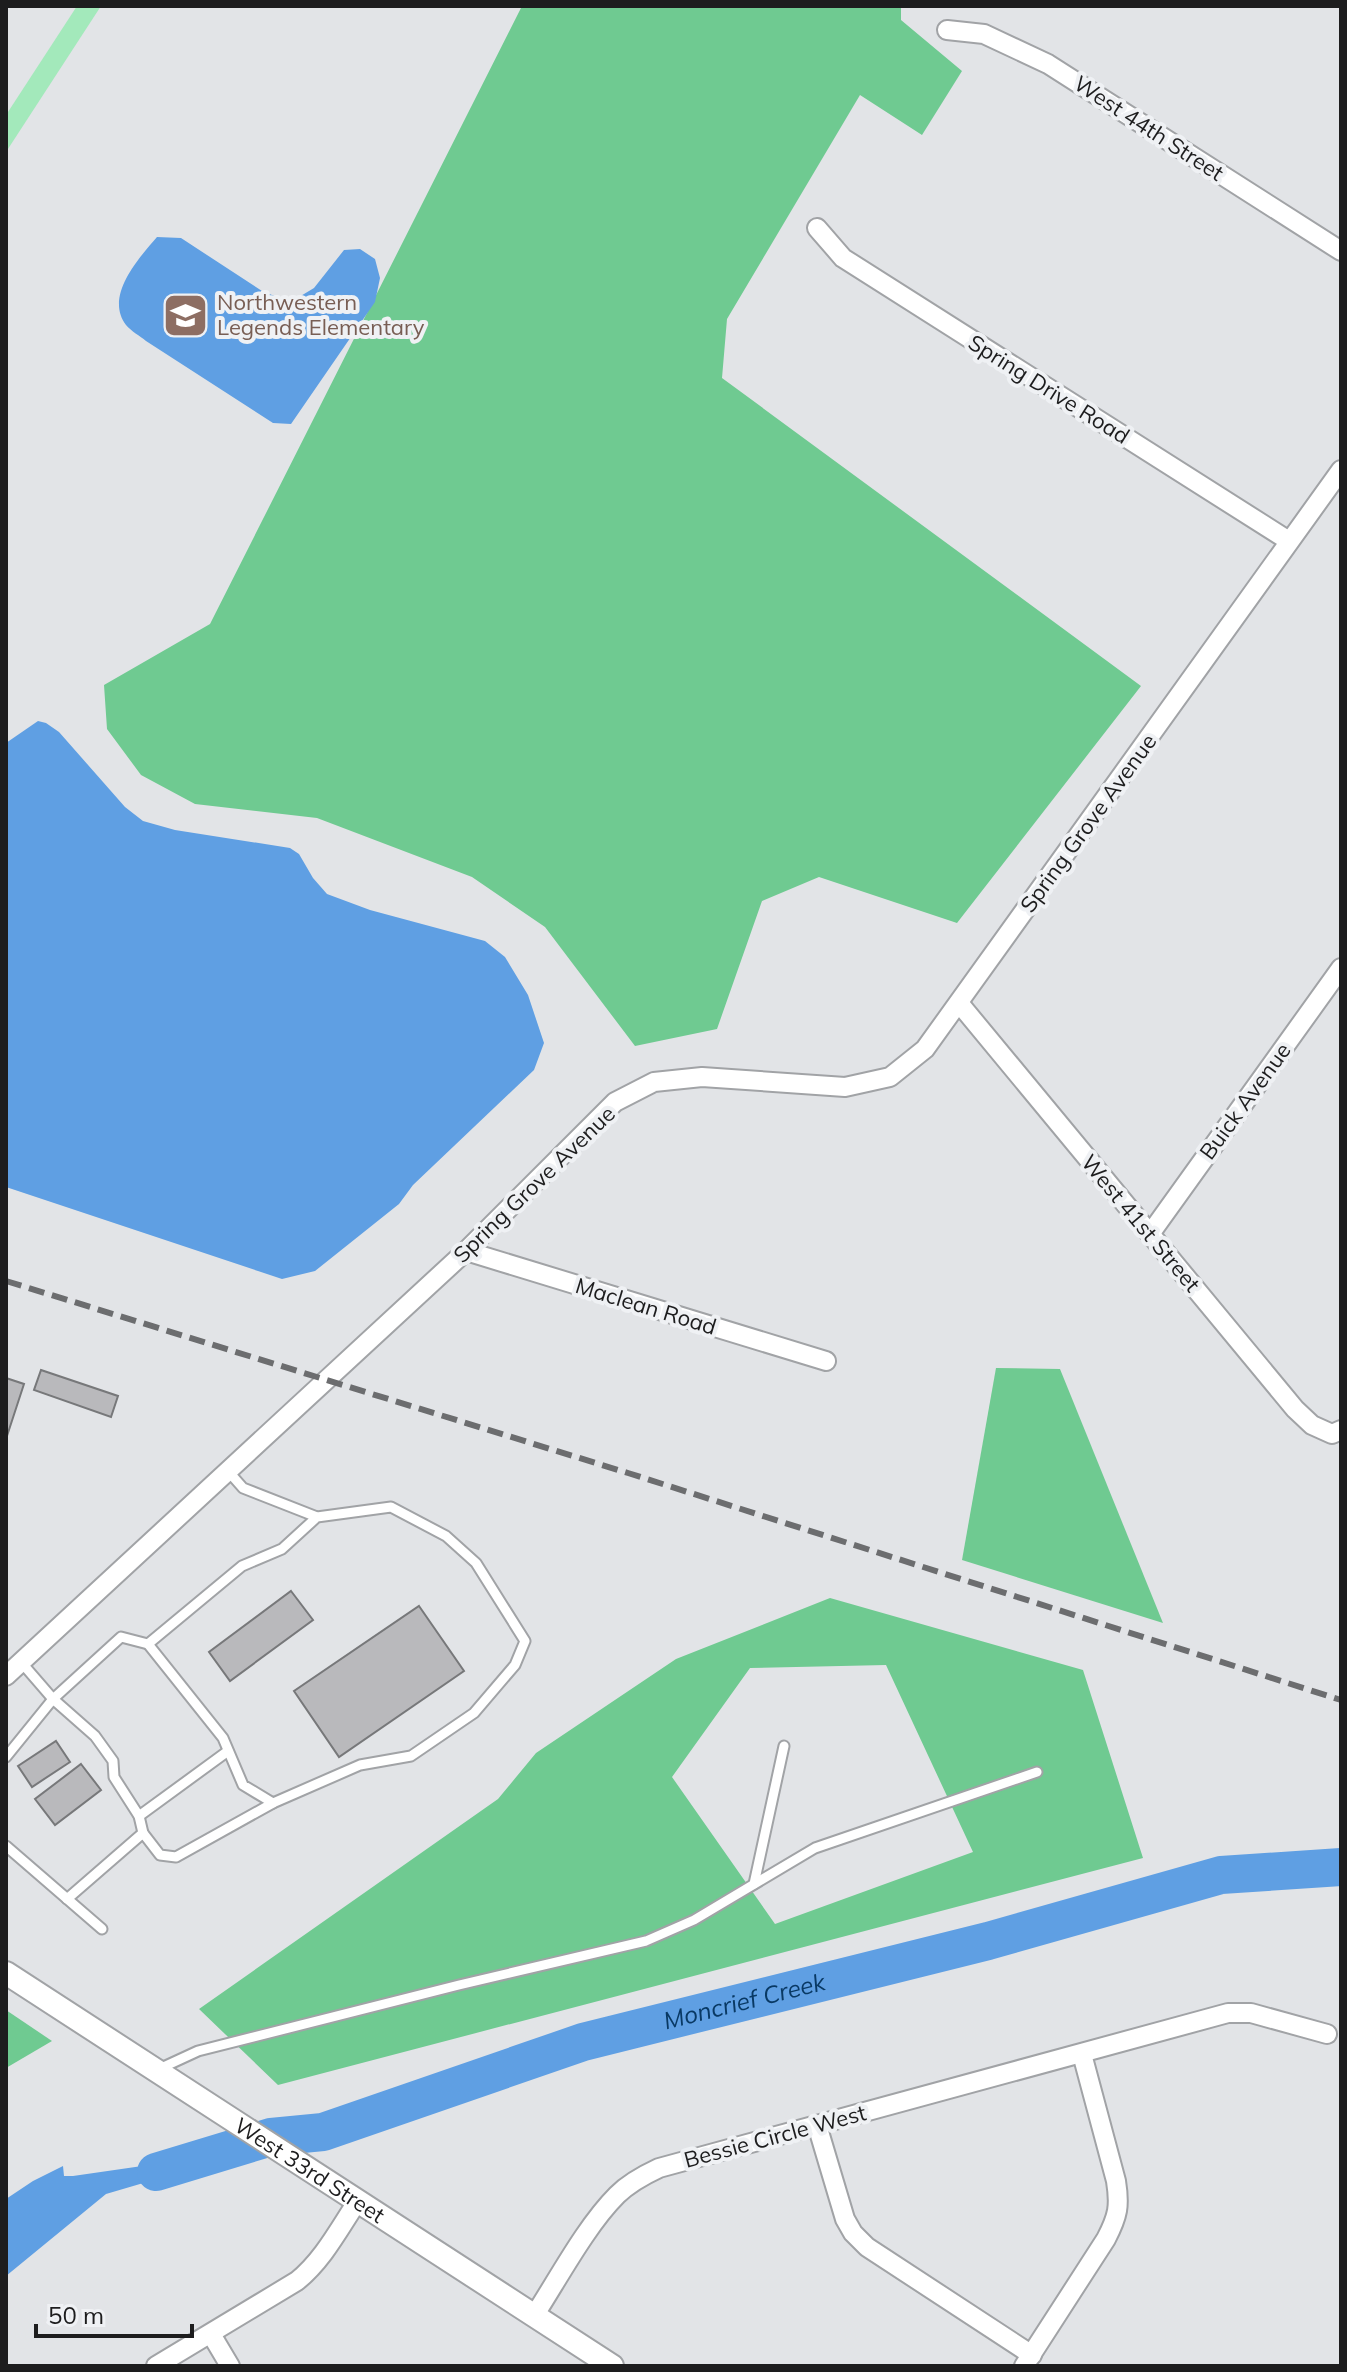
<svg xmlns="http://www.w3.org/2000/svg" width="1347" height="2372" viewBox="0 0 1347 2372" font-family="Mulish,sans-serif">
<style>
.green{fill:#a3e9bb}
.forest{fill:#6fca91;fill-rule:evenodd}
.water{fill:#5f9fe3}
.lines{fill:none;stroke-linecap:round;stroke-linejoin:round}
.river{stroke:#5f9fe3;stroke-width:38}
.building{fill:#b9b9bc;stroke:#77787a;stroke-width:2}
.service-casing{stroke:#a1a3a6;stroke-width:13}
.minor-casing{stroke:#a1a3a6;stroke-width:22}
.tertiary-casing{stroke:#a1a3a6;stroke-width:26}
.service{stroke:#fff;stroke-width:9}
.minor{stroke:#fff;stroke-width:18}
.tertiary{stroke:#fff;stroke-width:22}
.rail{stroke:#6c6d6f;stroke-width:6;stroke-dasharray:16 8;stroke-linecap:butt}
.labels{text-anchor:middle;stroke-width:8;stroke-linejoin:round;paint-order:stroke}
.street-label{font-size:22px;fill:#1d1d1e;stroke:#eff1f4}
.education-label{font-size:22px;fill:#785e54;stroke:#eff1f4;text-anchor:start}
.water-label{font-size:24px;font-style:italic;fill:#093964;stroke:#eff1f4}
</style>
<rect width="100%" height="100%" fill="#e2e4e7"/>
<path class="green" d="M 77,6 L 101,6 L 6,152 L 6,115 Z"/>
<g class="forest">
<path d="M 522,6 L 901,6 L 901,20 L 962,71 L 922,135 L 860,95 L 727,319 L 722,378 L 1141,686 L 957,923 L 819,877 L 762,901 L 717,1029 L 635,1046 L 545,927 L 472,877 L 317,818 L 195,804 L 141,775 L 107,729 L 104,685 L 210,624 Z"/>
<path d="M 996,1368 L 1060,1369 L 1163,1623 L 962,1560 Z"/>
<path d="M 830,1598 L 1083,1670 L 1143,1858 L 278,2085 L 199,2009 L 498,1799 L 536,1753 L 676,1659 ZM 886,1665 L 973,1852 L 775,1924 L 672,1777 L 750,1668 Z"/>
<path d="M 6,2010 L 52,2041 L 6,2068 Z"/>
</g>
<g class="water">
<path d="M 157,237 L 181,238 L 262,291 L 282,299 L 299,297 L 314,288 L 344,250 L 360,249 L 375,259 L 380,278 L 375,302 L 291,424 L 273,423 L 146,341 C 140,336 131,331 126,325 C 104,296 139,258 157,237 Z"/>
<path d="M 38,721 L 46,723 L 59,732 L 125,807 L 143,821 L 175,830 L 290,848 L 299,854 L 313,878 L 327,894 L 370,910 L 485,941 L 505,957 L 528,995 L 544,1043 L 534,1070 L 413,1185 L 399,1204 L 315,1271 L 282,1279 L 6,1187 L 6,743 Z"/>
<path d="M 156,2164 L 157,2179 L 106,2194 L 6,2276 L 6,2199 L 33,2181 L 63,2166 L 64,2176 L 73,2176 Z"/>
</g>
<g class="lines">
<path class="river" id="s1" d="M 156,2172 L 271,2137 L 323,2132 L 583,2042 L 988,1941 L 1221,1875 L 1341,1867"/>
</g>
<g class="building">
<path d="M 41,1370 L 118,1396 L 111,1417 L 34,1390 Z"/>
<path d="M 6,1378 L 24,1384 L 6,1439 Z"/>
<path d="M 291,1591 L 313,1620 L 230,1681 L 209,1652 Z"/>
<path d="M 419,1606 L 464,1671 L 339,1757 L 294,1691 Z"/>
<path d="M 56,1741 L 70,1762 L 32,1787 L 18,1766 Z"/>
<path d="M 81,1764 L 101,1790 L 55,1825 L 35,1799 Z"/>
</g>
<g class="lines">
<defs>
<g id="service">
<path d="M 228,1471 L 243,1488 L 317,1517 L 391,1507 L 446,1536 L 476,1563 L 525,1641 L 515,1665 L 474,1713 L 411,1756 L 360,1765 L 273,1803 L 243,1785 L 223,1738 L 148,1644 L 242,1566 L 282,1549 L 317,1517"/>
<path d="M 21,1662 L 53,1699 L 121,1637 L 148,1644"/>
<path d="M 6,1757 L 53,1699 L 95,1736 L 113,1761 L 114,1777 L 139,1816 L 143,1833"/>
<path d="M 139,1816 L 228,1751"/>
<path d="M 6,1846 L 102,1929"/>
<path d="M 754,1884 L 784,1746"/>
<path d="M 67,1899 L 143,1833 L 160,1855 L 176,1857 L 273,1803"/>
<path d="M 159,2069 L 198,2051 L 459,1985 L 646,1941 L 694,1920 L 815,1848 L 1037,1772"/>
</g>
<g id="minor">
<path d="M 947,30 L 984,34 L 1048,64 L 1341,251"/>
<path d="M 817,228 L 843,258 L 1289,541"/>
<path d="M 959,1003 L 1295,1409 L 1312,1425 L 1332,1434 L 1341,1430"/>
<path d="M 1150,1234 L 1341,968"/>
<path d="M 466,1251 L 826,1361"/>
<path d="M 6,1676 L 466,1251 L 615,1102 L 654,1082 L 702,1077 L 845,1087 L 890,1077 L 925,1049 L 1341,470"/>
<path d="M 817,2125 L 845,2219 L 853,2233 L 867,2247 L 1032,2355"/>
<path d="M 534,2316 C 558,2279 586,2226 617,2195 C 629,2183 644,2175 659,2168 L 1228,2013 L 1251,2013 L 1327,2034"/>
<path d="M 211,2334 L 230,2366"/>
<path d="M 156,2366 L 297,2281 C 323,2260 339,2229 357,2202"/>
<path d="M 1024,2366 L 1106,2239 C 1118,2216 1120,2206 1116,2181 L 1082,2054"/>
</g>
<g id="tertiary">
<path id="s2" d="M 6,1973 L 612,2366"/>
</g>
</defs>
<use href="#service" class="service-casing"/>
<use href="#minor" class="minor-casing"/>
<use href="#tertiary" class="tertiary-casing"/>
<use href="#service" class="service"/>
<use href="#minor" class="minor"/>
<use href="#tertiary" class="tertiary"/>
<path class="rail" d="M 6,1281 L 628,1473 L 1341,1700"/>
</g>
<defs>
<symbol id="school-square" viewBox="-11 -11 22 22"><rect x="-9" y="-9" width="18" height="18" rx="4" fill="#8d6e63" stroke="#eff1f4"/><path d="M0-5L7-2L0 1L-7-2ZM-4 1L0 2.5L4 1V4Q0 6-4 4Z" fill="#fff"/></symbol>
</defs>
<g fill-rule="evenodd">
<use href="#school-square" x="160" y="290" width="51" height="51"/>
</g>
<g class="labels">
<g class="street-label">
<text transform="translate(1149 128) rotate(33)" y="8">West 44th Street</text>
<text transform="translate(1049 389) rotate(32)" y="8">Spring Drive Road</text>
<text transform="translate(1088 823) rotate(-54)" y="8">Spring Grove Avenue</text>
<text transform="translate(1245 1101) rotate(-54)" y="8">Buick Avenue</text>
<text transform="translate(534 1184) rotate(-44)" y="8">Spring Grove Avenue</text>
<text transform="translate(1141 1223) rotate(50)" y="8">West 41st Street</text>
<text transform="translate(646 1306) rotate(17)" y="8">Maclean Road</text>
<text transform="translate(775 2136) rotate(-15)" y="8">Bessie Circle West</text>
<text dy="8" stroke="none"><textPath href="#s2" startOffset="362">West 33rd Street</textPath></text>
</g>
<g class="education-label">
<text x="217" y="310">Northwestern<tspan x="217" dy="25">Legends Elementary</tspan></text>
</g>
<g class="water-label">
<text dy="8" stroke="none"><textPath href="#s1" startOffset="614">Moncrief Creek</textPath></text>
</g>
</g>
<rect width="1347" height="2372" fill="none" stroke="#1d1d1e" stroke-width="16"/>
<path d="M36 2324v12h156v-12" fill="none" stroke="#1d1d1e" stroke-width="4"/>
<text x="48" y="2324" font-size="24" fill="#1d1d1e" stroke="#eff1f4" stroke-width="6" paint-order="stroke">50 m</text>
</svg>
